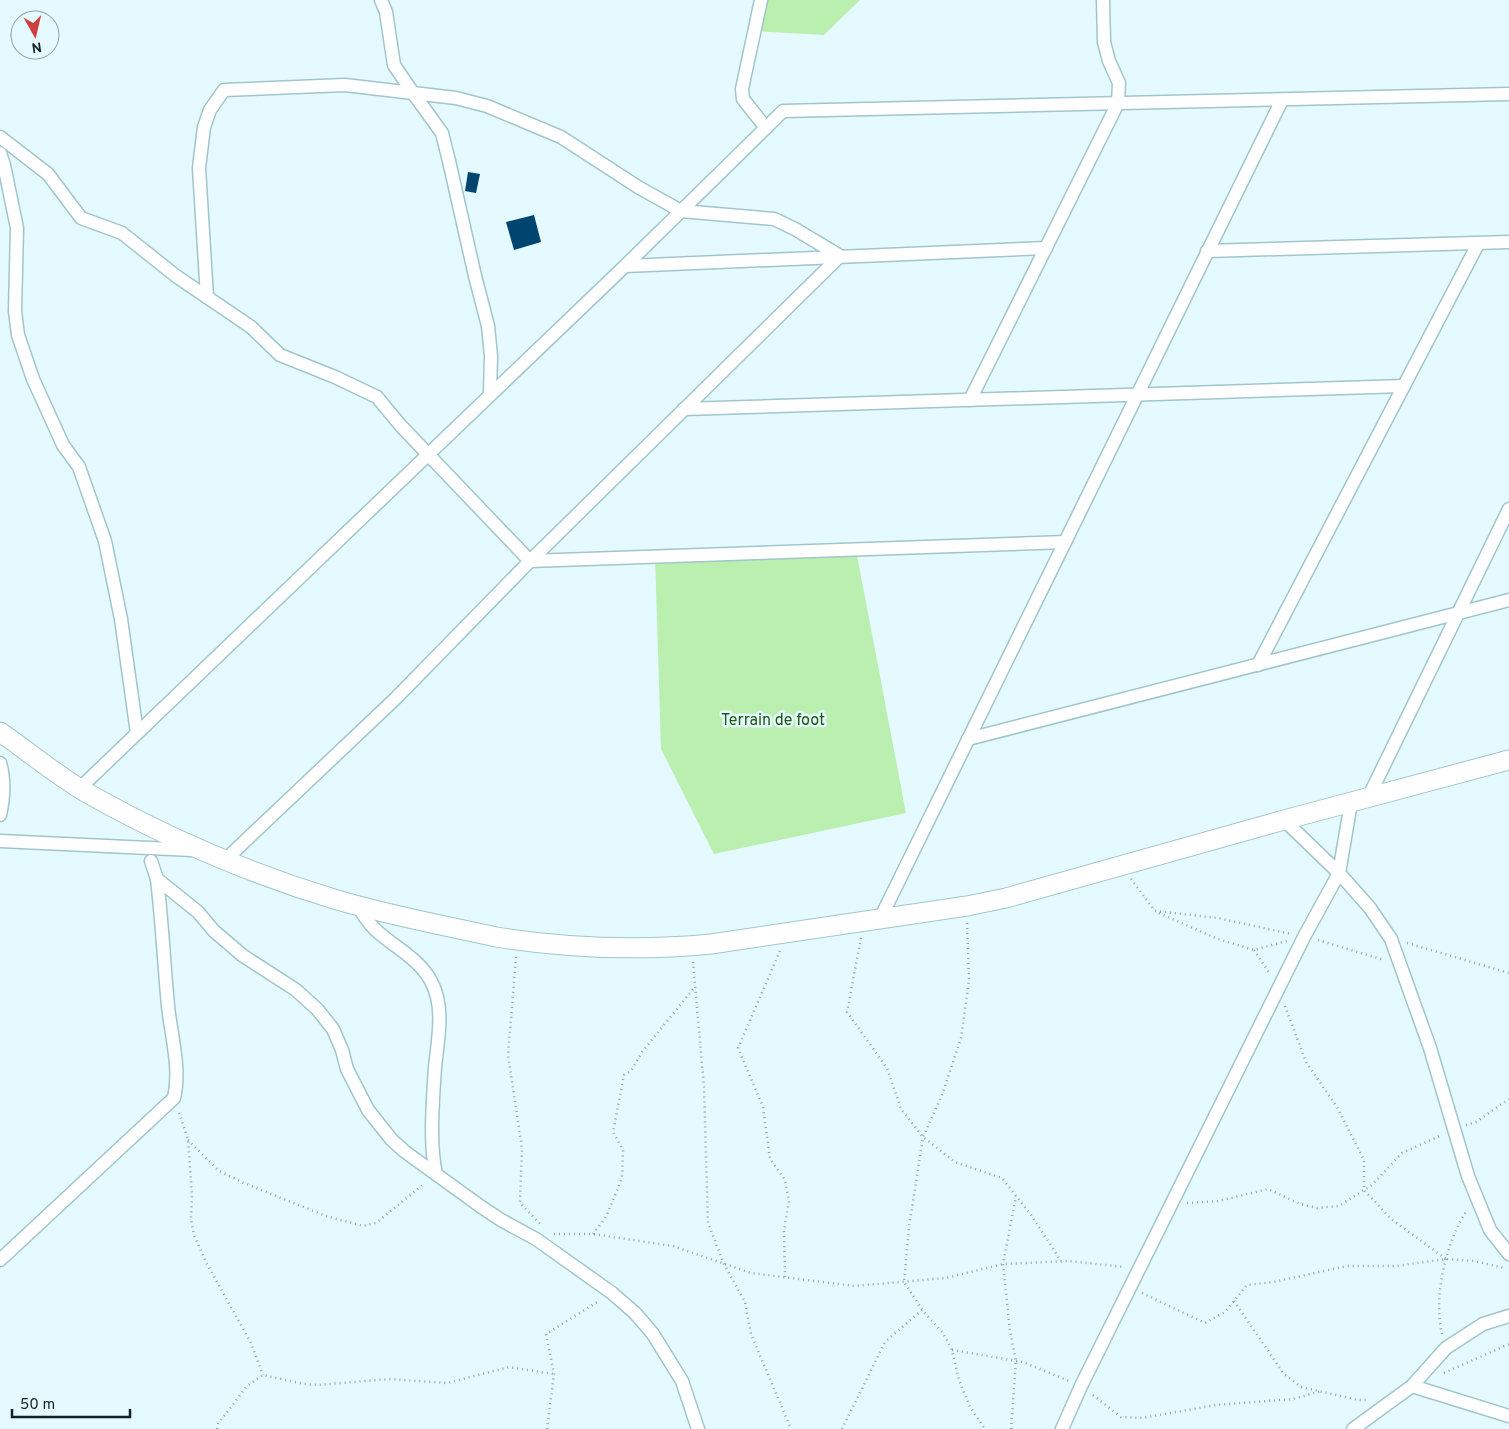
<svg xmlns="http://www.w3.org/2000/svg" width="1509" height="1429" viewBox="0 0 1509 1429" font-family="Overpass,sans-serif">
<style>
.green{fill:#bbefb0}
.building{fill:#004570}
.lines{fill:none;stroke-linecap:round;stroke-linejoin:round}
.street-casing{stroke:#a2c5cc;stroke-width:15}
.secondary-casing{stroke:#a2c5cc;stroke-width:21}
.path{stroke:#92a4a8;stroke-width:2.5;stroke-dasharray:1 4;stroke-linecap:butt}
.street{stroke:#fff;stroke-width:12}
.secondary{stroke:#fff;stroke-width:19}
.labels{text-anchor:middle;stroke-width:5;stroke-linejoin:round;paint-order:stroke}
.park-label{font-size:16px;fill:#1e5811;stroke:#e4fafe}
</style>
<rect width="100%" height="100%" fill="#e4fafe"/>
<g class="green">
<path d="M 761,0 L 860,0 L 824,35 L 754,31 Z"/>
<path d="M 856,550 L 906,813 L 714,854 L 661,749 L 655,557 Z"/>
</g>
<g class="building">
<path d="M 468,172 L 480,174 L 476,193 L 465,191 Z"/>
<path d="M 534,215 L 541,242 L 514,250 L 506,222 Z"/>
</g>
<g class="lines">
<defs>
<g id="street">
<path d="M 761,0 L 742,89 L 743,99 L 766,128"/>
<path d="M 0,137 L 48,174 L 81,218 L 122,233 L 176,276 L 251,327 L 280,355 L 335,377 L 377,397 L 401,426 L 530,561 L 1065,542"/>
<path d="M 0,153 L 4,165 L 17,228 L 15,311 L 18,335 L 33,379 L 63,445 L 79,467 L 105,541 L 121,619 L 137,733"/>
<path d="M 1207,251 L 1509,242"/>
<path d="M 625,266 L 1046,248"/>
<path d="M 207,297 L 199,168 L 204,127 L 210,110 L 224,90 L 345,85 L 413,93 L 394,65 L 386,12 L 381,0"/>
<path d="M 970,400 L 1118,103 L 1119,83 L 1109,61 L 1104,42 L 1103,0"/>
<path d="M 684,409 L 1404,386"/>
<path d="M 1258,665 L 1478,244"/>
<path d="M 968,739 L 1509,600"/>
<path d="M 0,763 C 5,780 4,797 0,815"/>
<path d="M 80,788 L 625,266 L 783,111 L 1509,94"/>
<path d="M 1368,798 L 1509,509"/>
<path d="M 1284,820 L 1339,873 L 1370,908 L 1391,939 L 1430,1048 L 1468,1176 L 1490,1230 L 1509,1254"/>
<path d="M 0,841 L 192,850"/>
<path d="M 225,860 L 396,698 L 530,561 L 840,256 L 795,229 L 774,219 L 681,211 L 638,187 L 561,137 L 487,106 L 456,98 L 413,93 L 442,133 L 449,161 L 475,276 L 488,326 L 491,356 L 490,394"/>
<path d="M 151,861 L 157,879 L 198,912 L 214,931 L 242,955 L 296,990 L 317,1009 L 333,1029 L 342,1050 L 347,1069 L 368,1110 L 391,1139 L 404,1151 L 480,1206 L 501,1220 L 536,1239 L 612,1293 L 635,1313 L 653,1334 L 682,1381 L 698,1429"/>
<path d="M 357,905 C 363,914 369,925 378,932 C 396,948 419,959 431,981 C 445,1007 438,1039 435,1067 C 433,1099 429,1143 436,1174"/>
<path d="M 880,919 L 1282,100"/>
<path d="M 0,1260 L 174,1098 C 181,1069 171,1035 168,1006 C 164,963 162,921 157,879"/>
<path d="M 1412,1386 L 1509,1416"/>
<path d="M 1062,1429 L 1081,1386 L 1304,937 L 1339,873 L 1351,803"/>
<path d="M 1353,1429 L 1412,1386 L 1446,1348 L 1483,1324 L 1509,1316"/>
</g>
<path id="secondary" d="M 0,732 C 29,752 56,775 87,793 C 165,837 248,873 334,899 C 387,915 442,925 496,937 C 566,948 640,951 711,944 L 967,906 L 1006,898 L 1284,820 L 1509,760"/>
</defs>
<use href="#street" class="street-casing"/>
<use href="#secondary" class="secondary-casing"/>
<g class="path">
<path d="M 1131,879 L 1155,911 L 1218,918 L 1291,934"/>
<path d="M 1159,913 L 1218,939 L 1254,950 L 1287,941"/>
<path d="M 967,923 L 969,980 L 961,1038 L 942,1095 L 923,1137 L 909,1227 L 904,1282 L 923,1311 L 943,1333 L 952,1350 L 959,1380 L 970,1407 L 985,1429"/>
<path d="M 861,938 L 847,1012 L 887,1068 L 901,1109 L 923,1137 L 955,1162 L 1002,1178 L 1031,1215 L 1061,1261"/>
<path d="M 1318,940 L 1384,960"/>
<path d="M 1407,943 L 1509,973"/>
<path d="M 1254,950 L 1270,974"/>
<path d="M 780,951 L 738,1048 L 763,1107 L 770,1159 L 785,1180 L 789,1201 L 784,1231 L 785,1277"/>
<path d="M 516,957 L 508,1055 L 522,1148 L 520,1203 L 542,1226"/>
<path d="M 693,962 L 704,1087 L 708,1223 L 724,1264 L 745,1302 L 751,1334 L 791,1429"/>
<path d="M 1285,1006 L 1306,1062 L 1337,1107 L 1364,1160 L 1364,1190 L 1391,1219 L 1446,1259"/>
<path d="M 179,1113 L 188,1139 L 192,1195 L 191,1219 L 194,1235 L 206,1262 L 251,1343 L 263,1375"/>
<path d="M 1466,1125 L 1476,1122 L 1509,1099"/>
<path d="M 188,1140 L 219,1171 L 244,1183 L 326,1216 L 363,1226 L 376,1223 L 425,1183"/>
<path d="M 1187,1203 L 1219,1201 L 1268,1189 L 1300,1204 L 1317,1208 L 1339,1206 L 1372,1185 L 1402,1153 L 1442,1135"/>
<path d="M 554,1234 L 593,1234 L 673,1246 L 751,1273 L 854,1286 L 946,1278 L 1003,1264 L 1069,1261 L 1124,1267"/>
<path d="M 593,1234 L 606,1217 L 622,1178 L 623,1150 L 613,1132 L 624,1075 L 631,1071 L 642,1052 L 694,988"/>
<path d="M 1142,1293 L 1205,1323 L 1225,1312 L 1247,1285 L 1273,1282 L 1347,1266 L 1396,1266 L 1446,1259 L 1474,1261 L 1504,1268"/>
<path d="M 1234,1301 L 1284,1374 L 1301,1387 L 1358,1400 L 1368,1400"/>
<path d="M 1442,1334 C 1433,1297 1446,1242 1467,1210"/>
<path d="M 952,1350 L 1023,1362 L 1069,1381"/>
<path d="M 1444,1373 L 1509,1344"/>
<path d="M 1093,1395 L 1121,1417 L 1142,1418 L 1216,1405 L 1293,1399 L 1322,1391"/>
<path d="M 217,1429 L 218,1424 L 247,1386 L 263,1375 L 304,1384 L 318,1385 L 389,1379 L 447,1383 L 509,1367 L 554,1374"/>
<path d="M 547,1429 L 554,1374 L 546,1334 L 599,1301"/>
<path d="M 842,1429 L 885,1342 L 922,1310"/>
<path d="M 1011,1429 L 1016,1361 L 1010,1331 L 1003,1264 L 1016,1196"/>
</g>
<use href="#street" class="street"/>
<use href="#secondary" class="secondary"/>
</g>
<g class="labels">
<g class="park-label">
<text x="773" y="725">Terrain de foot</text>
</g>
</g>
<g transform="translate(35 35) rotate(172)"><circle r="24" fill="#e4fafe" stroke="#91a4a7"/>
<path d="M0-4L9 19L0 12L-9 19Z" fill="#ce3f42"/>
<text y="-8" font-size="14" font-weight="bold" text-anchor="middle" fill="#152225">N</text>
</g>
<path d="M12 1409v8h118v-8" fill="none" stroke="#152225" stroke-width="2.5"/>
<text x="20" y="1409" font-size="15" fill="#152225" stroke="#e4fafe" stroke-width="4" paint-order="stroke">50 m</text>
</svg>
